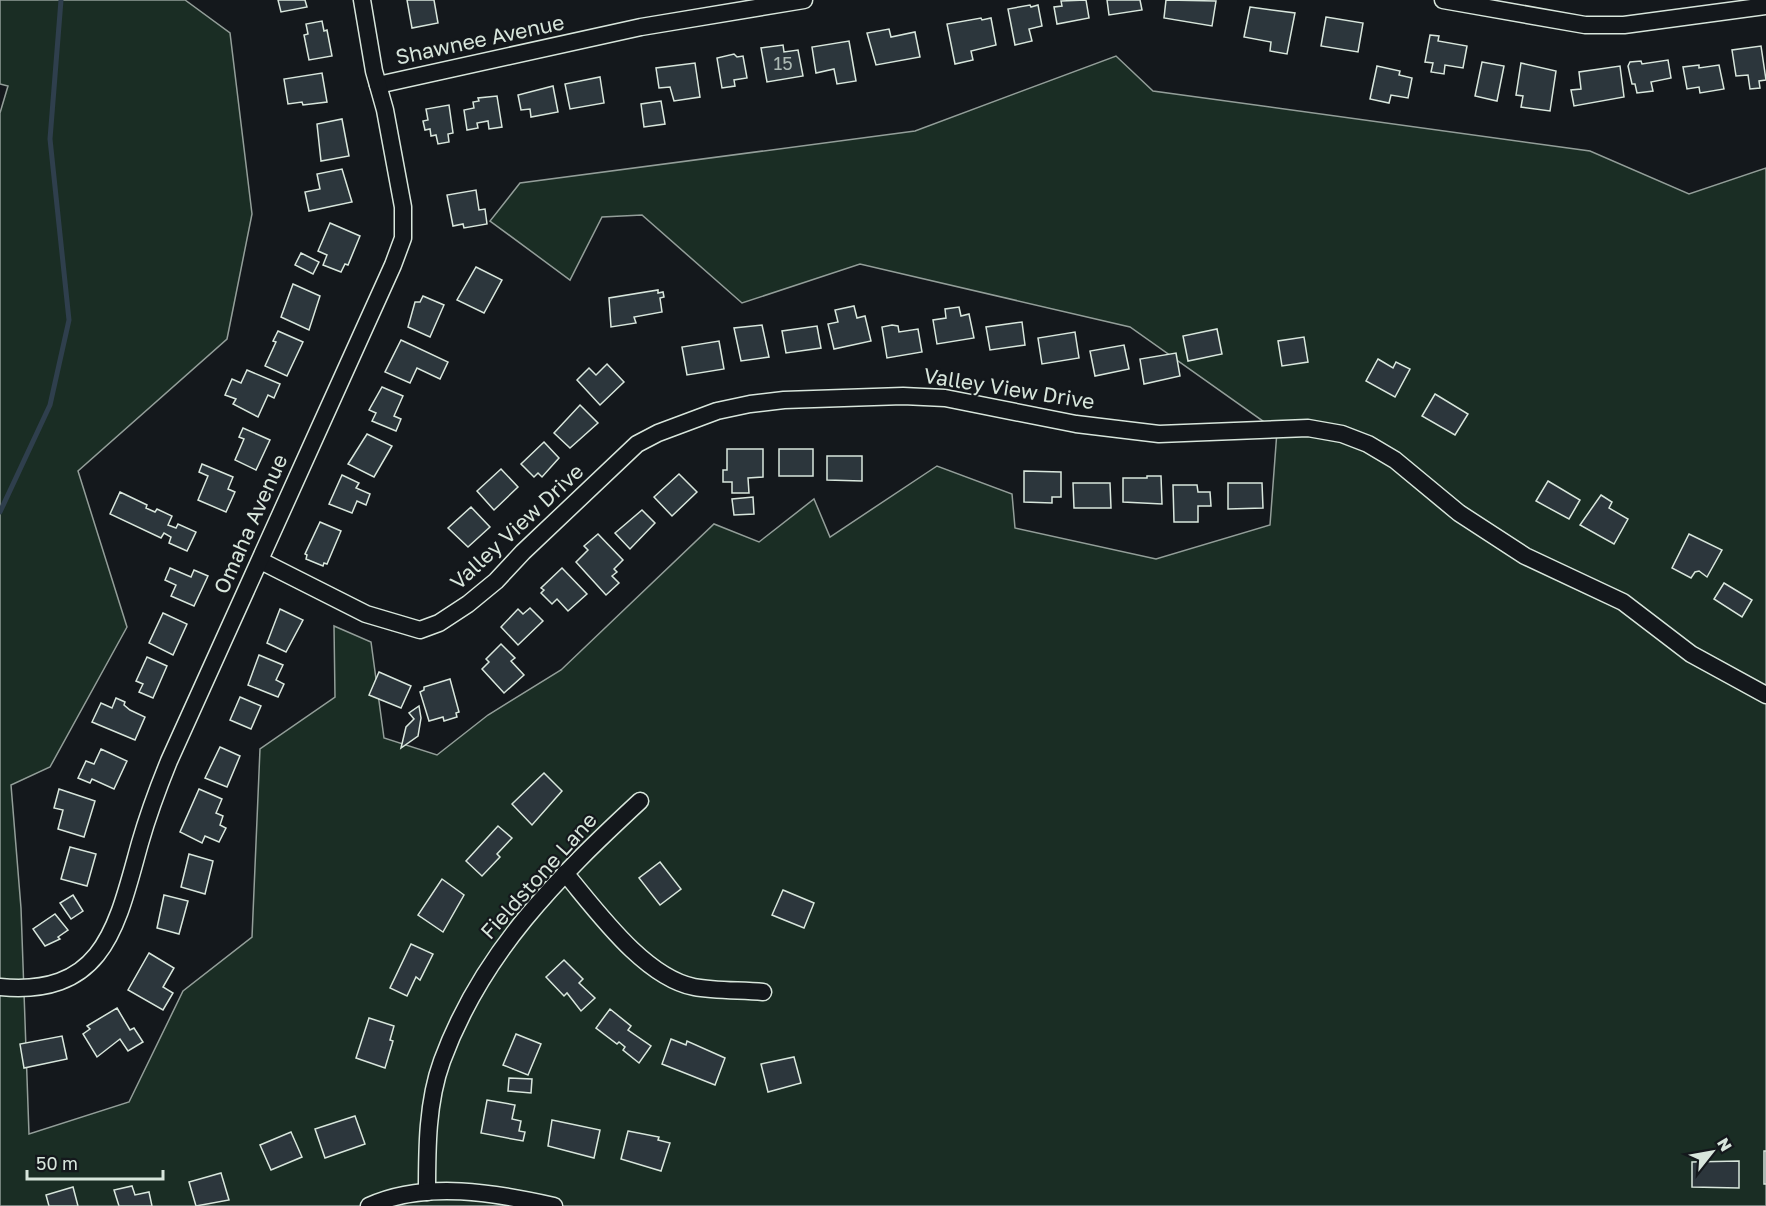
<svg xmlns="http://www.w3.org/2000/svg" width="1766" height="1206" viewBox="0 0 1766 1206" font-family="'Golos Text',sans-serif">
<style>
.green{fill:#1a2d24;stroke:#939e99;stroke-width:1.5}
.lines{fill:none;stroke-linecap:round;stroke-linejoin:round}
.stream{stroke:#2f3f4d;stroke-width:5}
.building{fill:#2c363c;stroke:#d8e6dc;stroke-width:1.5}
.minor-casing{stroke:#d8e6dc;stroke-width:19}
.minor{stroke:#14181c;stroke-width:16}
.labels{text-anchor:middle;stroke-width:4.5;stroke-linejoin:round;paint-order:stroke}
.number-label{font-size:18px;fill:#adbab4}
.street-label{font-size:21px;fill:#d8e6dc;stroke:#14181c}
</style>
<rect width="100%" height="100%" fill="#14181c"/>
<path class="green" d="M 0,0 L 185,0 L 230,33 L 252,214 L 227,339 L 78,471 L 127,627 L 50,767 L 11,785 L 21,908 L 29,1134 L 129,1102 L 183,991 L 252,937 L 260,749 L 335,697 L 334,626 L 371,642 L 384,738 L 437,755 L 488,715 L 561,670 L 714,524 L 759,542 L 814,499 L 830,537 L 937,466 L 1012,494 L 1015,528 L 1156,559 L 1270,525 L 1277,431 L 1130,327 L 860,264 L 742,303 L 642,215 L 602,217 L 570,280 L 490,221 L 520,183 L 915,131 L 1116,56 L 1153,91 L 1590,151 L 1689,194 L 1766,168 L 1766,1206 L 0,1206 L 0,113 L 8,86 L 0,84 Z"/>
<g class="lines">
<path class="stream" d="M 0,512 L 50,405 L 69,320 L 50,139 L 61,0"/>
</g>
<g class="building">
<path d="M 278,0 L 305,0 L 307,7 L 281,12 Z"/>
<path d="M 407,0 L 434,0 L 438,23 L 412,28 Z"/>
<path d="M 1086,0 L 1089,18 L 1057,24 L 1054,7 L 1062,6 L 1061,1 Z"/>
<path d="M 1107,0 L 1140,0 L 1142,10 L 1109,15 Z"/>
<path d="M 1166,0 L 1216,1 L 1212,26 L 1164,18 Z"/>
<path d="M 1030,5 L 1031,7 L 1038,5 L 1042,26 L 1029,29 L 1032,41 L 1015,45 L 1008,9 Z"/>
<path d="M 1250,7 L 1295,13 L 1287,54 L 1270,51 L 1271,42 L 1244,37 Z"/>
<path d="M 1326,17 L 1363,23 L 1358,52 L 1321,46 Z"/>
<path d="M 981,18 L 982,20 L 991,18 L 996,45 L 971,51 L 973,60 L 955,64 L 947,24 Z"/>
<path d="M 322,21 L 324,31 L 327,30 L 332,56 L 309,60 L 304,35 L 308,34 L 306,24 Z"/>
<path d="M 889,29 L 891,37 L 915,32 L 920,57 L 876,65 L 867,33 Z"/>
<path d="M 1430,35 L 1439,36 L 1438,41 L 1467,46 L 1463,68 L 1445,65 L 1444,74 L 1431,72 L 1433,63 L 1425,62 Z"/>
<path d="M 849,41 L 856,81 L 837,84 L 834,69 L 816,73 L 812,47 Z"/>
<path d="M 783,45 L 784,52 L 798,50 L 803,76 L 767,82 L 761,48 Z"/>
<path d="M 1761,46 L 1766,80 L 1759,81 L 1760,88 L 1750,89 L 1748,75 L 1736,76 L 1732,50 Z"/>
<path d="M 734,54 L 737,57 L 743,56 L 747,78 L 734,80 L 735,86 L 722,88 L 717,58 Z"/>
<path d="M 1668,60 L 1671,78 L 1651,82 L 1653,91 L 1637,93 L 1635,84 L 1632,84 L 1628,66 L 1630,62 L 1641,61 L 1642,64 Z"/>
<path d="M 1482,62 L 1504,66 L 1497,101 L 1475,96 Z"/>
<path d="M 695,63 L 700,97 L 674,101 L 670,87 L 659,88 L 656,68 Z"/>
<path d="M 1521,63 L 1556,71 L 1550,111 L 1521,107 L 1523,96 L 1516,95 Z"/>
<path d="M 1699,65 L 1699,68 L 1719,65 L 1724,89 L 1700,93 L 1699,87 L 1687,89 L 1683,67 Z"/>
<path d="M 1377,66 L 1400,71 L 1399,75 L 1412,78 L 1408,98 L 1391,95 L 1389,103 L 1370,99 Z"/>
<path d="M 1620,66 L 1624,97 L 1574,106 L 1571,90 L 1581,89 L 1579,72 Z"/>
<path d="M 322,73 L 327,102 L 303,105 L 302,102 L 288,104 L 284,79 Z"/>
<path d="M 600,77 L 604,103 L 570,109 L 565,84 Z"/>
<path d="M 553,86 L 558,112 L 531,117 L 530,109 L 521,110 L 518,95 Z"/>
<path d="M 497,96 L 502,127 L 489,129 L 488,121 L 477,123 L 478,128 L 467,130 L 464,110 L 474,108 L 473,102 L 479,101 L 478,98 Z"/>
<path d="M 661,101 L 665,124 L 644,127 L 641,104 Z"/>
<path d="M 449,105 L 453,133 L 448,134 L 449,142 L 438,144 L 436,135 L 431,136 L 430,129 L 425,130 L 423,121 L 428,120 L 426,109 Z"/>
<path d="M 342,119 L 349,156 L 321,161 L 317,124 Z"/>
<path d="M 342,169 L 352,202 L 309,211 L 305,192 L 320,189 L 317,174 Z"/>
<path d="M 476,190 L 479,210 L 485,209 L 487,224 L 464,228 L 463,224 L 453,226 L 447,195 Z"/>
<path d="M 330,223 L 360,236 L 348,265 L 345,264 L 341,272 L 323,265 L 327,255 L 318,251 Z"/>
<path d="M 301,253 L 319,262 L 313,274 L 295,265 Z"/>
<path d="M 476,267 L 502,280 L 484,313 L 457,300 Z"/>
<path d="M 293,284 L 320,296 L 309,330 L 281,317 Z"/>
<path d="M 658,290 L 658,293 L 663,292 L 664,297 L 660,298 L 662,312 L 634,317 L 636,323 L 611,327 L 609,298 Z"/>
<path d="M 423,296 L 444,305 L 430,337 L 408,327 L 415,302 L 420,302 Z"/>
<path d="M 854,306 L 857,318 L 865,316 L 871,341 L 834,349 L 828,324 L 838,322 L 835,310 Z"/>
<path d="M 959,307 L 961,316 L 969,314 L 974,338 L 937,344 L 933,320 L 946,318 L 945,309 Z"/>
<path d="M 1022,322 L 1025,345 L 990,350 L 986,327 Z"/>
<path d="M 762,325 L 769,357 L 741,361 L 734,328 Z"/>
<path d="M 892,325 L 898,326 L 899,332 L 918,329 L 922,352 L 887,358 L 882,327 Z"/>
<path d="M 817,326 L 821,348 L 786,353 L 782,331 Z"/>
<path d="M 1217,329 L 1222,354 L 1188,361 L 1183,336 Z"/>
<path d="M 278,331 L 303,342 L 287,376 L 265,366 L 276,342 L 273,341 Z"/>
<path d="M 1075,332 L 1079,358 L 1042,364 L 1038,338 Z"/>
<path d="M 1304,337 L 1308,362 L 1282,366 L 1278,341 Z"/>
<path d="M 401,340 L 448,362 L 440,379 L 417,368 L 410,383 L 385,372 Z"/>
<path d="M 719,341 L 724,369 L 687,375 L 682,347 Z"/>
<path d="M 1124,345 L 1129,369 L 1095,376 L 1090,351 Z"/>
<path d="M 1176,353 L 1180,376 L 1144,384 L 1140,359 Z"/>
<path d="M 1378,359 L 1393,368 L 1396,362 L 1410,369 L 1395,397 L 1366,381 Z"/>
<path d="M 607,364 L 624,382 L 600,405 L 577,380 L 589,368 L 596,375 Z"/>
<path d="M 247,370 L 280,384 L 274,398 L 268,395 L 258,417 L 233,404 L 236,399 L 225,395 L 232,379 L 241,383 Z"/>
<path d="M 382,387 L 403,396 L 394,416 L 401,419 L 396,431 L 372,421 L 376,413 L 369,410 Z"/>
<path d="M 1435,394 L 1468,414 L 1455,435 L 1422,416 Z"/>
<path d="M 580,405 L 598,423 L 570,448 L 554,433 Z"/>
<path d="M 243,428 L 270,440 L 256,470 L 235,460 L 244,439 L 239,437 Z"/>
<path d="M 367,434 L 392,446 L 374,477 L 348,464 Z"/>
<path d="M 544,442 L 559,458 L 542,477 L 538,473 L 534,477 L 521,464 Z"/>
<path d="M 727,449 L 763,449 L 763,477 L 748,478 L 749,493 L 732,493 L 732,482 L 723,482 L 723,470 L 727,470 Z"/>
<rect x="779" y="449" width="34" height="27"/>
<path d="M 827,456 L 862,456 L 862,481 L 827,480 Z"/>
<path d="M 202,464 L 233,477 L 228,489 L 235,492 L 226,512 L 198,500 L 208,476 L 199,472 Z"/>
<path d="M 501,469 L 518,487 L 494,510 L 477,491 Z"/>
<path d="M 1024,471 L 1061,472 L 1061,497 L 1052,497 L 1052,503 L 1024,502 Z"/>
<path d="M 679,474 L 697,492 L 672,516 L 654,497 Z"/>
<path d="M 342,475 L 359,483 L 356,488 L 370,494 L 366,505 L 357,501 L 352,513 L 329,504 Z"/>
<path d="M 1147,476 L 1161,476 L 1162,504 L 1123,502 L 1123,478 L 1147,478 Z"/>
<path d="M 1548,481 L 1580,500 L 1569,519 L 1536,501 Z"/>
<path d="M 1073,483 L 1110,483 L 1111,508 L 1074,508 Z"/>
<path d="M 1228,483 L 1262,483 L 1263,508 L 1228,509 Z"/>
<path d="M 1173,485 L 1197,485 L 1198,492 L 1210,492 L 1211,506 L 1198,506 L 1198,522 L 1174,522 Z"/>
<path d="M 120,492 L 147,505 L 146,508 L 155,512 L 157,509 L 172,516 L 168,525 L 176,528 L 178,524 L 196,532 L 187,551 L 169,543 L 171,537 L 164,533 L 161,538 L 110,514 Z"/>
<path d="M 1601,495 L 1612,502 L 1609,508 L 1628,519 L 1614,544 L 1580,525 Z"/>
<path d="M 753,497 L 754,514 L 734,515 L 732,499 Z"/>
<path d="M 471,507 L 490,527 L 468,547 L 448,528 Z"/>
<path d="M 642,510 L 655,523 L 630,549 L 615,533 Z"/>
<path d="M 320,522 L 341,531 L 327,564 L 324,563 L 323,566 L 306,559 L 307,555 L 305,554 Z"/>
<path d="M 598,534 L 623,560 L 614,569 L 617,572 L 612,576 L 619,583 L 606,595 L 576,562 L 588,550 L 584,546 Z"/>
<path d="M 1689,534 L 1722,550 L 1707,577 L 1699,571 L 1695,572 L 1691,578 L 1672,568 Z"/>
<path d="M 170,568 L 191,577 L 194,570 L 208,576 L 194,606 L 171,596 L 176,585 L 165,580 Z"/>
<path d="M 562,568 L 587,594 L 568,611 L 557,599 L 552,604 L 541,593 L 544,590 L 541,588 Z"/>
<path d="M 1724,583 L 1752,600 L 1742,617 L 1714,599 Z"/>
<path d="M 530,608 L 543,621 L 518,645 L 501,627 L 518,609 L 523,614 Z"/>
<path d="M 280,609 L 303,620 L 286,652 L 267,643 Z"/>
<path d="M 163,613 L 187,624 L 173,655 L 149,643 Z"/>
<path d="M 501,644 L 515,658 L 511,661 L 524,675 L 504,693 L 482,669 L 489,662 L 486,659 Z"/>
<path d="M 259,655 L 283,665 L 276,680 L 284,684 L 278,697 L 248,685 Z"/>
<path d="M 147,657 L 167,666 L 153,698 L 139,692 L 143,684 L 136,681 Z"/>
<path d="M 379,672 L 411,686 L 401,708 L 369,695 Z"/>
<path d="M 450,679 L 459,712 L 456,713 L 457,717 L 444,721 L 443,717 L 429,721 L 420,692 L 424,690 L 424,687 Z"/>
<path d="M 240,697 L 261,706 L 251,729 L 230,720 Z"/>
<path d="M 116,698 L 125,702 L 124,705 L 130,710 L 145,717 L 135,740 L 92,722 L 101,703 L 112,708 Z"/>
<path d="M 419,706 L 421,718 L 418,736 L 401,748 L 406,727 L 414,719 L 409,713 Z"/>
<path d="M 220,747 L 240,756 L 227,787 L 205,778 Z"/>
<path d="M 101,749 L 127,761 L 114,789 L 92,779 L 90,783 L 78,778 L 86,761 L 94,764 Z"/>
<path d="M 544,773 L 562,791 L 532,825 L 512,804 Z"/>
<path d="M 59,789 L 95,801 L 84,837 L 58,829 L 63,810 L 54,808 Z"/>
<path d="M 199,789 L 222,799 L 216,813 L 223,816 L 220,825 L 226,828 L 219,842 L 205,836 L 202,843 L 180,832 Z"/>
<path d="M 498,826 L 512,838 L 497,854 L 500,857 L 482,876 L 466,861 Z"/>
<path d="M 70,847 L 96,854 L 87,886 L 61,879 Z"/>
<path d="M 189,854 L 213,861 L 205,894 L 181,887 Z"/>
<path d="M 660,862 L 681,889 L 660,905 L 639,878 Z"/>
<path d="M 442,879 L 464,895 L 443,932 L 418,915 Z"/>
<path d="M 783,890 L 814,903 L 804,928 L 772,915 Z"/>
<path d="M 73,895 L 83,911 L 71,919 L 60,903 Z"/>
<path d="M 164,895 L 188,901 L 179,934 L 157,928 Z"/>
<path d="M 55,914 L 68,930 L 58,937 L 60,939 L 45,946 L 33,929 Z"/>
<path d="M 411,944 L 433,954 L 420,980 L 416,977 L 407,996 L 390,988 Z"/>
<path d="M 149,953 L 174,968 L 163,987 L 173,993 L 163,1010 L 128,990 Z"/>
<path d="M 564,960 L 583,979 L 579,983 L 595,998 L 581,1011 L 567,993 L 564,996 L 546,977 Z"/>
<path d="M 117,1008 L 130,1030 L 134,1028 L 143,1042 L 128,1051 L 120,1039 L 97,1057 L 83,1034 L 90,1029 L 87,1026 Z"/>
<path d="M 610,1009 L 631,1026 L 628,1030 L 651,1046 L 639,1063 L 623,1050 L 625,1047 L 619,1042 L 617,1044 L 596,1028 Z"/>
<path d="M 369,1018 L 394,1026 L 390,1040 L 393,1041 L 385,1068 L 356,1058 Z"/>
<path d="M 516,1034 L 541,1044 L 528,1075 L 503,1065 Z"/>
<path d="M 62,1036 L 67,1059 L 24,1068 L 20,1044 Z"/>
<path d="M 671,1039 L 686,1045 L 687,1041 L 725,1058 L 715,1085 L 662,1064 Z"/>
<path d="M 794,1057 L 801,1083 L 768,1092 L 761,1064 Z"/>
<path d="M 509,1078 L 532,1079 L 531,1093 L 508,1091 Z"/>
<path d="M 487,1100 L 515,1105 L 512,1119 L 521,1121 L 519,1131 L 525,1132 L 523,1141 L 481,1133 Z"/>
<path d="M 355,1116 L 365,1144 L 325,1158 L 315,1129 Z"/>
<path d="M 552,1120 L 600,1130 L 594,1158 L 548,1146 Z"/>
<path d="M 628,1131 L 659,1137 L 658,1140 L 670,1143 L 661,1171 L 621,1159 Z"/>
<path d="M 291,1132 L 302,1157 L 271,1170 L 260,1145 Z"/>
<rect x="1764" y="1151" width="2" height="33"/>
<path d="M 1739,1161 L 1739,1188 L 1692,1187 L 1692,1162 Z"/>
<path d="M 221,1173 L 229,1200 L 196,1206 L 189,1182 Z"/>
<path d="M 132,1186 L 135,1195 L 149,1192 L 152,1206 L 119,1206 L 114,1190 Z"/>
<path d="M 73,1187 L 78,1206 L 49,1206 L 46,1195 Z"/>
</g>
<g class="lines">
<defs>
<g id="minor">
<path d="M 1443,0 L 1585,25 L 1624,25 L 1766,6"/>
<path d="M 378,85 L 641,27 L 804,0"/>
<path d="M 259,564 L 265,563 L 366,614 L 420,630 L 439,623 L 468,604 L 496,581 L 523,552 L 637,444 L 658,433 L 717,411 L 750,404 L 784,400 L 903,396 L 945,398 L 1076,424 L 1159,434 L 1308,428 L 1342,434 L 1368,444 L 1395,460 L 1459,513 L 1525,556 L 1623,602 L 1691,654 L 1766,695"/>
<path d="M 565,873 C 597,911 644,977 694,987 C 716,991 741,990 763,992"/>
<path d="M 0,987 C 105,997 117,925 140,843 C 148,815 158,788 169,761 L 393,265 L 403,238 L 403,207 L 385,110 L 374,71 L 362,0"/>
<path d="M 427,1192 C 427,1149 427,1102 442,1061 C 482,952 557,878 640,801"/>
<path d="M 369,1206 C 426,1180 496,1193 554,1206"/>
</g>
</defs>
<use href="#minor" class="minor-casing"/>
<use href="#minor" class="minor"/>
</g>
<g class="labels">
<g class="number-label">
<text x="783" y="70">15</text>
</g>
<g class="street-label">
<text transform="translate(480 40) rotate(-12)" y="7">Shawnee Avenue</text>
<text transform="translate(1009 389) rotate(9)" y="7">Valley View Drive</text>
<text transform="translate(251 524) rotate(-66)" y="7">Omaha Avenue</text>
<text transform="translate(517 527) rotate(-43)" y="7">Valley View Drive</text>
<text transform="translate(539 876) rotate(-48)" y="7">Fieldstone Lane</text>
</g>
</g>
<g transform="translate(1712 1152) rotate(59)" stroke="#14181c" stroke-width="4.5" paint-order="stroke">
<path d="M0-4.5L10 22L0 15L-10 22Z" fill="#d8e6dc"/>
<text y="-9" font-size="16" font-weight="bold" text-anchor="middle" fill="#d8e6dc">N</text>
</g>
<path d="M27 1170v9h136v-9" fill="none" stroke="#d8e6dc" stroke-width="3"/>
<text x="36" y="1170" font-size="18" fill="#d8e6dc" stroke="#14181c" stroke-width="4.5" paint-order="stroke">50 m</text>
</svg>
